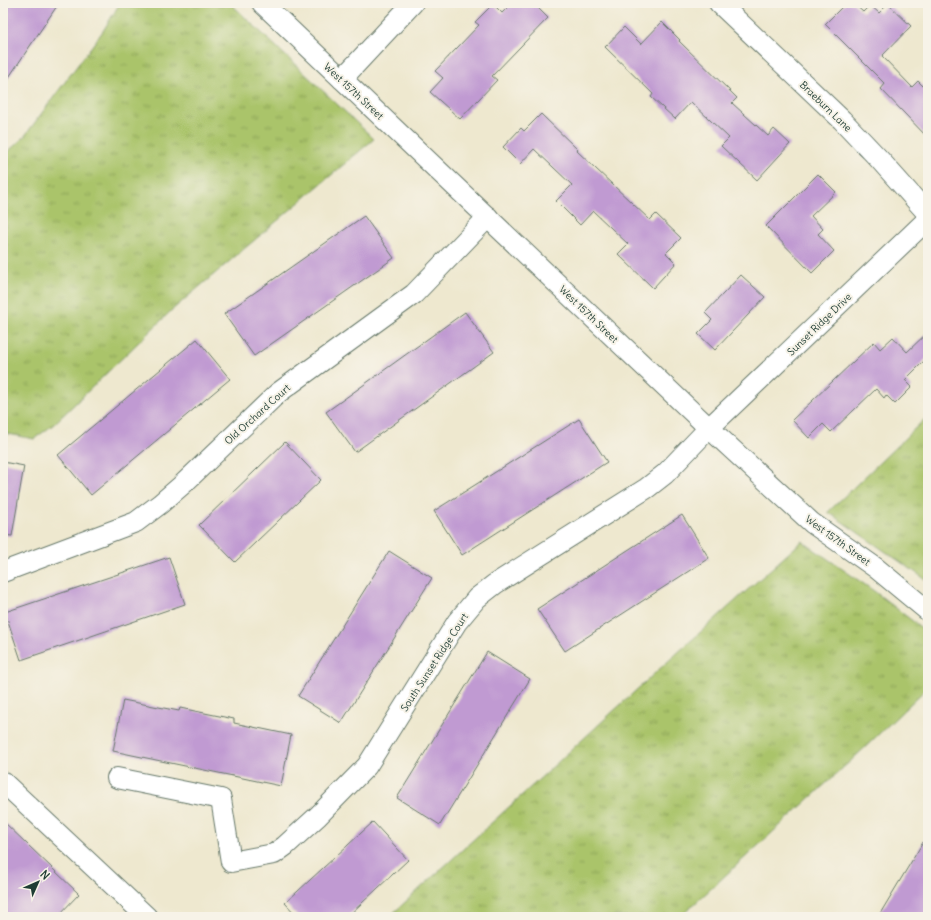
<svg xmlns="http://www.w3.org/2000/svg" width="931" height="920" viewBox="0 0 931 920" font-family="Delius,sans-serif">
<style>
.grass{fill:url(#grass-tufts);stroke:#64804f}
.building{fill:#c09ad2}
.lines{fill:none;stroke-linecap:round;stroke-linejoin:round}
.minor-casing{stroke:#67796a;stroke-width:22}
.minor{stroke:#fff;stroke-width:20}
.labels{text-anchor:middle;stroke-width:4;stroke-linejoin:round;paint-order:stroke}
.street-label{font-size:10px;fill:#1f3d34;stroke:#f7f3e8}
</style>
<defs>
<pattern id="grass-tufts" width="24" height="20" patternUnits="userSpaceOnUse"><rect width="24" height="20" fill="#aac46a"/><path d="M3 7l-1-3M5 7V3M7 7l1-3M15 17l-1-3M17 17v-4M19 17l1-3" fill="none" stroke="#8aa058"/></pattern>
</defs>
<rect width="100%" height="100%" fill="#f7f3e8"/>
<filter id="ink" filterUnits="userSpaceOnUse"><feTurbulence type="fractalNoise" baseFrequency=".025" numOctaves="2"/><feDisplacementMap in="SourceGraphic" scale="8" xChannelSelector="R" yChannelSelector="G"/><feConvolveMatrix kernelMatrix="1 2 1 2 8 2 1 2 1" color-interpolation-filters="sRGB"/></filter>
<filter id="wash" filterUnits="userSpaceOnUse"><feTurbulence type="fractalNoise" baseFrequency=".012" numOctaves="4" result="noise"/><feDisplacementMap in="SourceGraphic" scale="16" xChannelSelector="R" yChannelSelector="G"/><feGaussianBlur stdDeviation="0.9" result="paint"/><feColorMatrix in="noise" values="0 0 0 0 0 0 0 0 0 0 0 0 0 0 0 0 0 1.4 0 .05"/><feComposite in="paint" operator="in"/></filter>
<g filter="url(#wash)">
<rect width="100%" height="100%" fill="#eee8cf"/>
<g class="grass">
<path d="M 120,3 L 230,3 L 374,139 L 172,310 L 53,425 L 34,439 L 3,433 L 3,156 L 24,137 L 103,31 Z"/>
<path d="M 928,416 L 928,581 L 828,512 Z"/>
<path d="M 802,541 L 874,591 L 928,633 L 928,687 L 856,756 L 680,917 L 389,917 L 655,673 Z"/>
</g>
<g id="blocks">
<g class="building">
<path d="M 3,3 L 59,3 L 3,86 Z"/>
<path d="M 512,3 L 533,3 L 548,18 L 492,76 L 497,80 L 460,119 L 430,92 L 443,78 L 435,71 L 479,25 L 475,22 L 493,4 L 502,13 Z"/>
<path d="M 846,3 L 853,3 L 863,12 L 870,5 L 879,13 L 888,4 L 911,26 L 882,56 L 912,87 L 918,81 L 928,91 L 928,138 L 881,89 L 885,84 L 825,24 Z"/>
<path d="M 662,22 L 680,40 L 679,41 L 737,98 L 732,103 L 768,136 L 774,129 L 790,144 L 757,180 L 721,146 L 729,138 L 691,102 L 675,119 L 651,97 L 653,94 L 605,47 L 624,27 L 641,44 Z"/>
<path d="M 541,114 L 578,150 L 577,151 L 650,220 L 656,214 L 681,238 L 666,253 L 676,263 L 653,288 L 618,254 L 628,244 L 593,211 L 580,225 L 556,201 L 572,185 L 534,149 L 520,164 L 503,147 L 521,128 L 524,131 Z"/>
<path d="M 818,174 L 836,192 L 811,216 L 823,229 L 818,234 L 834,251 L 812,273 L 766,226 Z"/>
<path d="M 364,216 L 394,258 L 254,356 L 224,314 Z"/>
<path d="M 741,275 L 765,297 L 715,350 L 698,334 L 712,320 L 705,313 Z"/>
<path d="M 465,312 L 494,352 L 355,452 L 326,412 Z"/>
<path d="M 928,332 L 928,357 L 905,380 L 912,387 L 895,404 L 886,395 L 884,398 L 876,389 L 831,432 L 823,424 L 809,438 L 792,420 L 874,342 L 880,349 L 893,337 L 907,352 Z"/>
<path d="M 197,339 L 230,379 L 91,495 L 58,455 Z"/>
<path d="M 579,419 L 607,462 L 462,555 L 434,511 Z"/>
<path d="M 285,442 L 321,480 L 235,562 L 199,525 Z"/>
<path d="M 3,462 L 24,466 L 12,536 L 3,535 Z"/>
<path d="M 682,515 L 709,558 L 565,651 L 537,609 Z"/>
<path d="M 389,551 L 432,578 L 341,723 L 298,696 Z"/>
<path d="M 169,557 L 185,604 L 21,660 L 5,612 Z"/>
<path d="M 487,652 L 530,679 L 440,825 L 397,798 Z"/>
<path d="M 123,700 L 179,711 L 180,708 L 234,719 L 234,723 L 291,735 L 281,786 L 113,751 Z"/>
<path d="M 3,821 L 79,894 L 57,917 L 3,917 Z"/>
<path d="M 373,822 L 408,860 L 347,917 L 298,917 L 285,903 Z"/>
<path d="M 928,834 L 928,917 L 878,917 Z"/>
</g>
</g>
</g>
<g filter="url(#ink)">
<use href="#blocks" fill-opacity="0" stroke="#67796a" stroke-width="1"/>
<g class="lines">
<defs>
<g id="minor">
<path d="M 262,3 L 709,428 L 812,523 L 876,568 L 928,611"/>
<path d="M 719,3 L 842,120 L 879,159 L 928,214"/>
<path d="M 342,79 L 413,3"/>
<path d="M 3,572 L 136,522 L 160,504 L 182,485 L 278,393 L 414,294 L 488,217"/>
<path d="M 117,778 L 221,799 L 231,862 L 274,854 L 285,846 L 318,816 L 367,766 L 457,622 L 477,598 L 495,584 L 647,488 L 665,474 L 709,428 L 928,219"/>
<path d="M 3,782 L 147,917"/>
</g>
</defs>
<use href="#minor" class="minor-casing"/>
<use href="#minor" class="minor"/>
</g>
</g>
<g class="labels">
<g class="street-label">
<text transform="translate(354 91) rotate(43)" y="4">West 157th Street</text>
<text transform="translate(826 106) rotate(44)" y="4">Braeburn Lane</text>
<text transform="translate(589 314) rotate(44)" y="4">West 157th Street</text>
<text transform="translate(819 324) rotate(-44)" y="4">Sunset Ridge Drive</text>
<text transform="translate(257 414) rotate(-42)" y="4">Old Orchard Court</text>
<text transform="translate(838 540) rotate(36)" y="4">West 157th Street</text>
<text transform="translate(434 662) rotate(-57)" y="4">South Sunset Ridge Court</text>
</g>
</g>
<rect width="931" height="920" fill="none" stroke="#f7f3e8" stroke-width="16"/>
<g transform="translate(38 882) rotate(45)" stroke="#f7f3e8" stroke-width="3" paint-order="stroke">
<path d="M0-3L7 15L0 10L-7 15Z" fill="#1f3d34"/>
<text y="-6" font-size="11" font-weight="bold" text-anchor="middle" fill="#1f3d34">N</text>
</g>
</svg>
